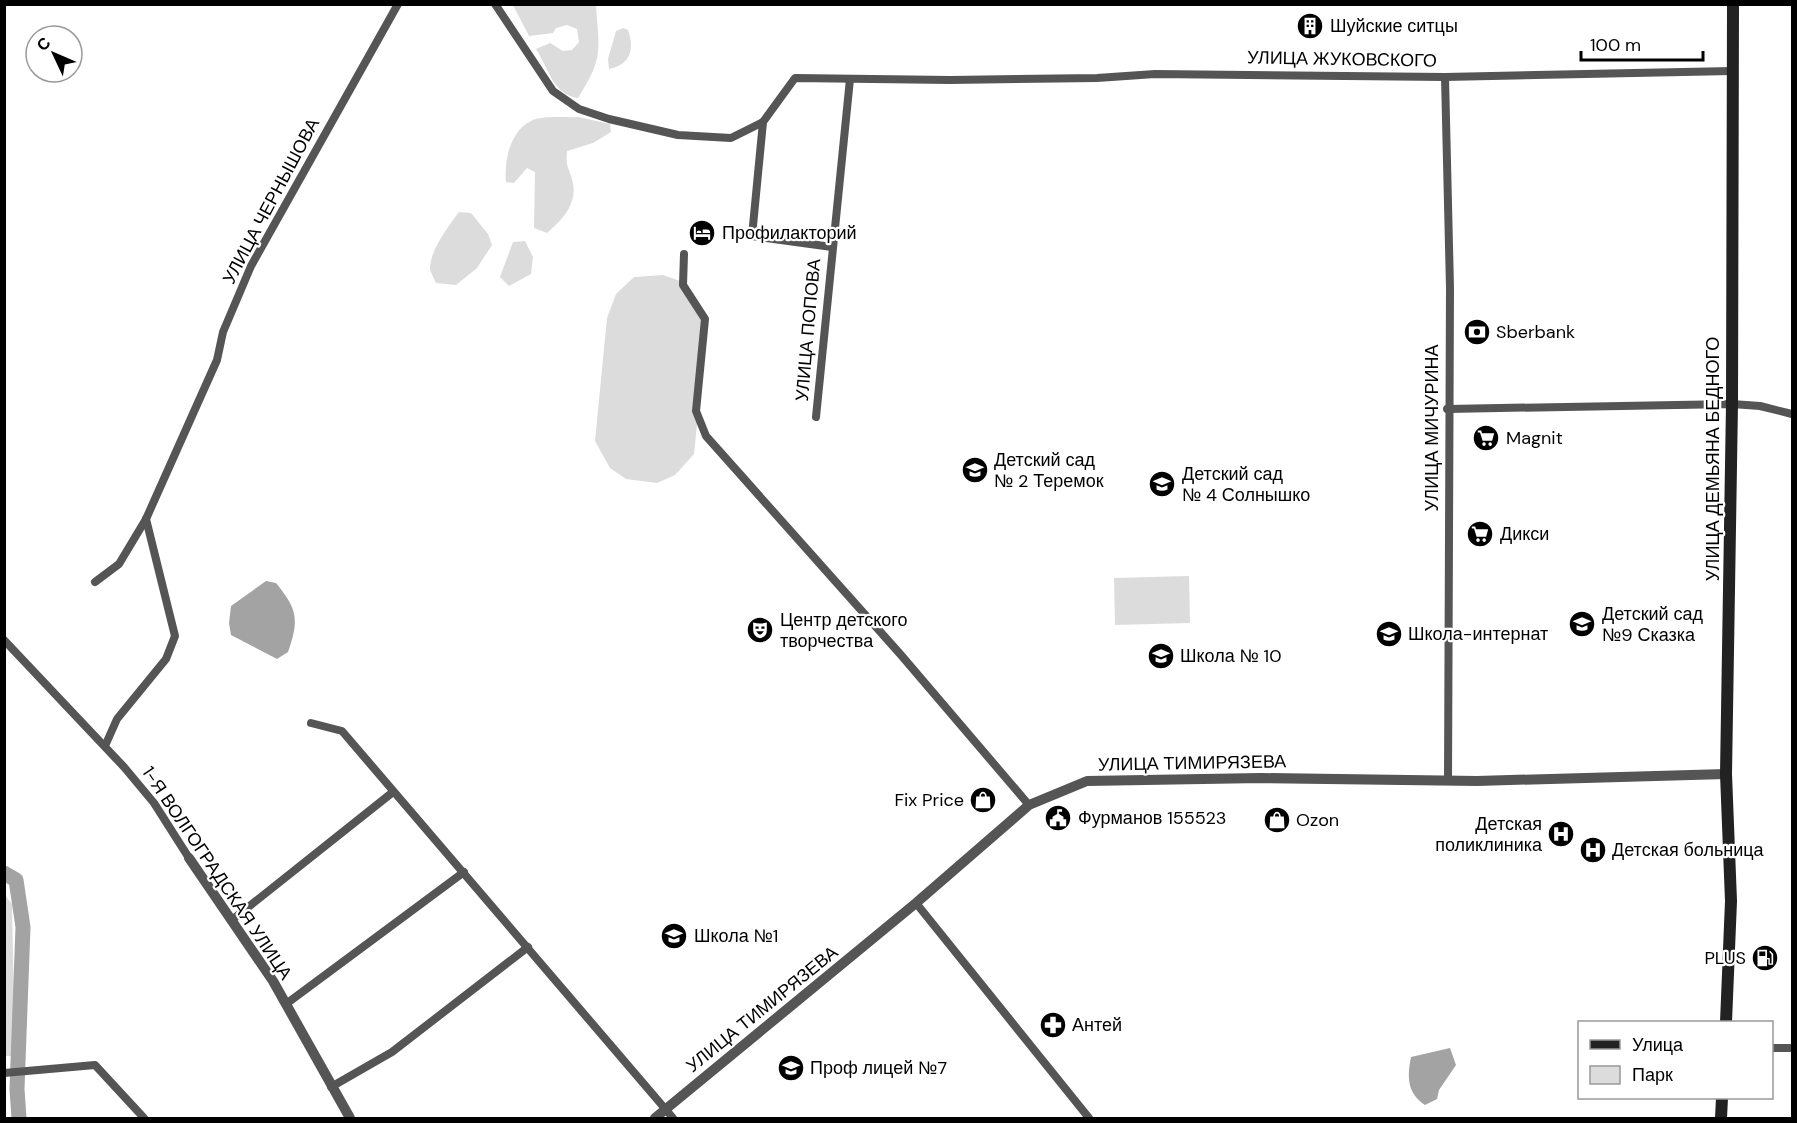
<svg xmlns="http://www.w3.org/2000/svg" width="1797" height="1123" viewBox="0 0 1797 1123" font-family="'DM Sans',sans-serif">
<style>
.green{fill:#dcdcdc}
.water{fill:#a3a3a3}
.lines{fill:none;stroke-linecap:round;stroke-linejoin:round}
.river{stroke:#a3a3a3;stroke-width:15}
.minor{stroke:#555;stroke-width:8}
.tertiary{stroke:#555;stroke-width:10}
.secondary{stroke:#222;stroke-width:12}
.labels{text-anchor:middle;stroke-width:4.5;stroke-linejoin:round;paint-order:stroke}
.poi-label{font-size:18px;fill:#000;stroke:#fff;text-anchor:start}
.street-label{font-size:18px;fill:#000;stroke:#fff}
</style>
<rect width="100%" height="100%" fill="#fff"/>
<g class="green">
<path d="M 513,5 L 596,5 C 599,51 604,57 578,98 C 553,95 548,67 536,49 L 550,43 L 563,51 L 572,50 L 579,42 L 577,29 L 567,25 L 556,28 L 553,33 L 529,36 Z"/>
<path d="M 623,28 L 628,30 C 635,49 630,65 609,69 L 608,59 L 616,31 Z"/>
<path d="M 578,117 L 610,124 L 611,132 L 593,143 L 567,151 C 565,170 571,169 573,184 C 577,205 561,221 547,233 L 534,228 L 535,172 L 527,168 L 514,183 L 506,182 C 504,161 510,131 531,121 C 543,115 565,118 578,117 Z"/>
<path d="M 459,212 L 471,213 L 488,234 L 492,245 L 477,268 L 456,285 L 436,283 C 434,279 431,273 430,269 C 430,250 448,227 459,212 Z"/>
<path d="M 525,241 L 533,257 L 531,274 L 509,286 L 500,277 L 513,242 Z"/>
<path d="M 663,275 L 686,283 L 708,317 L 694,454 L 675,475 L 657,483 L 626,479 L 610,468 L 595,441 L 607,318 L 616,294 L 634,277 Z"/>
<path d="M 1189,576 L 1190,623 L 1115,625 L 1114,578 Z"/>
<path d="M 5,895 L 12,904 L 15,1056 L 5,1056 Z"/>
</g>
<g class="water">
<path d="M 266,581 L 276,583 C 298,610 299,620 288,652 L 277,659 L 231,635 L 229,623 L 231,606 Z"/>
<path d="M 1450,1048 L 1456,1065 L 1439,1090 L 1437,1099 L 1425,1105 C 1407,1093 1407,1077 1411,1057 Z"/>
</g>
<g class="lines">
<path class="river" d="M 4,873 L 16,880 L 23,927 L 17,1089 L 19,1118"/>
<g class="minor">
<path d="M 495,4 L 553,91 L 579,109 L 609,119 L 678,135 L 731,138 L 763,122 L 795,78 L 950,80 L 1097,78 L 1155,74 L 1445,77 L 1732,71"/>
<path d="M 1445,77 L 1450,288 L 1448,780"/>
<path d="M 763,122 L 752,236 L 832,247"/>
<path d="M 684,254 L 683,285 L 705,319 L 696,411 L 706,436 L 901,655 L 1029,805"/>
<path d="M 1447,409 L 1732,404 L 1760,406 L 1792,414"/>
<path d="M 816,417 L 850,79"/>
<path d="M 95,582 L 119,564 L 146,519 L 217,360 L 223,332 L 251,266 L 398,4"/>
<path d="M 4,640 L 124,767 L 154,803 L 189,858"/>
<path d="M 311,723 L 342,731 L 673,1118"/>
<path d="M 105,746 L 117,719 L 166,659 L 175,636 L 146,519"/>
<path d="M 916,903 L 1089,1118"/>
<path d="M 232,920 L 393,792"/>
<path d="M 286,1004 L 464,872"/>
<path d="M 1772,1048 L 1792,1048"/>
<path d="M 4,1073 L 95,1065 L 144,1118"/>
<path d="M 331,1087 L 392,1052 L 528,947"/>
</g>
<g class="tertiary">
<path d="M 189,858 L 273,981 L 350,1118"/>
<path d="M 655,1118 L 916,903 L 1029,805 L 1087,781 L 1261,778 L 1477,781 L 1726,774"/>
</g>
<g class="secondary">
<path d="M 1726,1022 L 1731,901 L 1726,774 L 1732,404 L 1733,4"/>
<path d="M 1721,1118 L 1722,1098"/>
</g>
</g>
<defs>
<symbol id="building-disc" viewBox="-11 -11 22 22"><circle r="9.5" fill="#000" stroke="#fff"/><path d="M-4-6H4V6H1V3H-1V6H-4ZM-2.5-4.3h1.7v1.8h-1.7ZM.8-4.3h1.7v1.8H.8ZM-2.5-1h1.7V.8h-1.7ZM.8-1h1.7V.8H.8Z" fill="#fff"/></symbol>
<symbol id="hotel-disc" viewBox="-11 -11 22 22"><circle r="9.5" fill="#000" stroke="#fff"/><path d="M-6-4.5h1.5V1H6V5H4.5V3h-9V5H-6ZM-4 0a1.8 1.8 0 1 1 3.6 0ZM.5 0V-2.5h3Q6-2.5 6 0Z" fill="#fff"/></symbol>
<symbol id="bank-disc" viewBox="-11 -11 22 22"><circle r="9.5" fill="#000" stroke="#fff"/><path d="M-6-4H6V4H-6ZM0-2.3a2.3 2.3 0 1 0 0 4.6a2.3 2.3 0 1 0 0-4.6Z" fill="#fff"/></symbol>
<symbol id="supermarket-disc" viewBox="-11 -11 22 22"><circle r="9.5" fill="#000" stroke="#fff"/><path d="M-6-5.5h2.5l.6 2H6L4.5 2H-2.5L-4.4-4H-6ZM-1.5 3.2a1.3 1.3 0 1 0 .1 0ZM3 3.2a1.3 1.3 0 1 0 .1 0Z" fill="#fff"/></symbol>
<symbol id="school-disc" viewBox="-11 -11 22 22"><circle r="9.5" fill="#000" stroke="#fff"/><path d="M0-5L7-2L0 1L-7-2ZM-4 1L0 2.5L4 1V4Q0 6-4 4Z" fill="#fff"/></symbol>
<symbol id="theatre-disc" viewBox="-11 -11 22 22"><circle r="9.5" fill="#000" stroke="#fff"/><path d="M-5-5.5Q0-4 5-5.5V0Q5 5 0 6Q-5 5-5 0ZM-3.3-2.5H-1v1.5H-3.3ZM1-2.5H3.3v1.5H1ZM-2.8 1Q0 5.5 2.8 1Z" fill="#fff"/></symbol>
<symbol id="shop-disc" viewBox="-11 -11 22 22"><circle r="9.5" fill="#000" stroke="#fff"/><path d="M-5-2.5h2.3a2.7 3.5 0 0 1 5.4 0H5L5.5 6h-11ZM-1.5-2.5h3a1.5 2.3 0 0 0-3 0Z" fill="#fff"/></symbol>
<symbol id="civic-disc" viewBox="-11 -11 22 22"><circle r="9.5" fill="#000" stroke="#fff"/><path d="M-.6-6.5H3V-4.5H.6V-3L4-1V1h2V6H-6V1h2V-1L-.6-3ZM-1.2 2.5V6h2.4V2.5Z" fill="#fff"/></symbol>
<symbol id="hospital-disc" viewBox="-11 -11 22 22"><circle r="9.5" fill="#000" stroke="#fff"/><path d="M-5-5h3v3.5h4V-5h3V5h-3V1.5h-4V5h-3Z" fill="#fff"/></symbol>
<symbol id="fuel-disc" viewBox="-11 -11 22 22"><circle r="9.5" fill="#000" stroke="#fff"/><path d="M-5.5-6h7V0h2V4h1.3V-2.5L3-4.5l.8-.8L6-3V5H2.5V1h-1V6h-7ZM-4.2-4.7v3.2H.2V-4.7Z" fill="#fff"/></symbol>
<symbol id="pharmacy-disc" viewBox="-11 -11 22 22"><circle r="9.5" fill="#000" stroke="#fff"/><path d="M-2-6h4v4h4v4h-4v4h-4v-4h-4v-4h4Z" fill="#fff"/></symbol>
<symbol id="university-disc" viewBox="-11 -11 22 22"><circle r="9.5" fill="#000" stroke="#fff"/><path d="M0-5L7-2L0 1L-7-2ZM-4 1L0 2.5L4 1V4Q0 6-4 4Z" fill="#fff"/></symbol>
</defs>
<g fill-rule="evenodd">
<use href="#building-disc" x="1295" y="11" width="30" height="30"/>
<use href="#hotel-disc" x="687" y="218" width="30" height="30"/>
<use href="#bank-disc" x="1462" y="317" width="30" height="30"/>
<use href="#supermarket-disc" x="1471" y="423" width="30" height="30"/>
<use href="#school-disc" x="960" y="455" width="30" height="30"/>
<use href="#school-disc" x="1147" y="469" width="30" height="30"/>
<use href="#supermarket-disc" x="1465" y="519" width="30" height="30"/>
<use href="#school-disc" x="1567" y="609" width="30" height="30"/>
<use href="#theatre-disc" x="745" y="615" width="30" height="30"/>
<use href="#school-disc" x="1374" y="619" width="30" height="30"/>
<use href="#school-disc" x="1146" y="641" width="30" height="30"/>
<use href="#shop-disc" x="968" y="785" width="30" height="30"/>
<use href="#civic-disc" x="1043" y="803" width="30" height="30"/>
<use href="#shop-disc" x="1262" y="805" width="30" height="30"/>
<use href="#hospital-disc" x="1546" y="819" width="30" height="30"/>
<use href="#hospital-disc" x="1578" y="835" width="30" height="30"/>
<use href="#school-disc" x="659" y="921" width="30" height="30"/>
<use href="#fuel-disc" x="1750" y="943" width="30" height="30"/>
<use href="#pharmacy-disc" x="1038" y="1010" width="30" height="30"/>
<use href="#university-disc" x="776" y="1053" width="30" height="30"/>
</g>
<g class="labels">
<g class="poi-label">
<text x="1330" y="32">Шуйские ситцы</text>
<text x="722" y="239">Профилакторий</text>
<text x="1496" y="338">Sberbank</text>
<text x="1506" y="444">Magnit</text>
<text x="994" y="466">Детский сад<tspan x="994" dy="21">№ 2 Теремок</tspan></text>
<text x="1182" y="480">Детский сад<tspan x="1182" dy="21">№ 4 Солнышко</tspan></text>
<text x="1500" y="540">Дикси</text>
<text x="1602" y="620">Детский сад<tspan x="1602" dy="21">№9 Сказка</tspan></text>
<text x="780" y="626">Центр детского<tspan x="780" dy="21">творчества</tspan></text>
<text x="1408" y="640">Школа-интернат</text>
<text x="1180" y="662">Школа № 10</text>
<text x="964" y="806" text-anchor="end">Fix Price</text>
<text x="1078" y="824">Фурманов 155523</text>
<text x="1296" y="826">Ozon</text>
<text x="1542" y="830" text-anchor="end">Детская<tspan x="1542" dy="21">поликлиника</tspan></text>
<text x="1612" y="856">Детская больница</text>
<text x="694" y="942">Школа №1</text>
<text x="1746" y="964" text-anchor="end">PLUS</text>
<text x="1072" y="1031">Антей</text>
<text x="810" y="1074">Проф лицей №7</text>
</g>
<g class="street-label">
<text transform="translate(1342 59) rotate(1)" y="6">УЛИЦА ЖУКОВСКОГО</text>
<text transform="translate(271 201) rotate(-62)" y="6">УЛИЦА ЧЕРНЫШОВА</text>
<text transform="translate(808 330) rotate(-85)" y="6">УЛИЦА ПОПОВА</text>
<text transform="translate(1432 428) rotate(-90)" y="6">УЛИЦА МИЧУРИНА</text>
<text transform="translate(1713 459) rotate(-90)" y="6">УЛИЦА ДЕМЬЯНА БЕДНОГО</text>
<text transform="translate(1192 763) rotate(-1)" y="6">УЛИЦА ТИМИРЯЗЕВА</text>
<text transform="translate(217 873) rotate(56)" y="6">1-Я ВОЛГОГРАДСКАЯ УЛИЦА</text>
<text transform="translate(762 1009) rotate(-39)" y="6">УЛИЦА ТИМИРЯЗЕВА</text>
</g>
</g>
<rect width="1797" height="1123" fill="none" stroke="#000000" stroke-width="12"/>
<rect x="1578" y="1021" width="195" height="78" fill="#ffffff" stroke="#999999" stroke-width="1.5"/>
<rect x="1590" y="1040" width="30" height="9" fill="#222222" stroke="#999999" stroke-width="1.5"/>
<text x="1632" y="1051" font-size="18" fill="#000000">Улица</text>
<rect x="1590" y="1066" width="30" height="18" fill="#dcdcdc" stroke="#999999" stroke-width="1.5"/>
<text x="1632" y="1081" font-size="18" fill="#000000">Парк</text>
<g transform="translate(54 54) rotate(314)"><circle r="28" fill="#ffffff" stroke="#999999" stroke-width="1.5"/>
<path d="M0-4.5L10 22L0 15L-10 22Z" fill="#000000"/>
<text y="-9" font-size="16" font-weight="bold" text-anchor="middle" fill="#000000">С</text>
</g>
<path d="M1581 51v9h122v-9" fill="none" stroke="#000000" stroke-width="3"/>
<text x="1590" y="51" font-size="18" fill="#000000" stroke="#ffffff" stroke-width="4.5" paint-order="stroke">100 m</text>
</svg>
